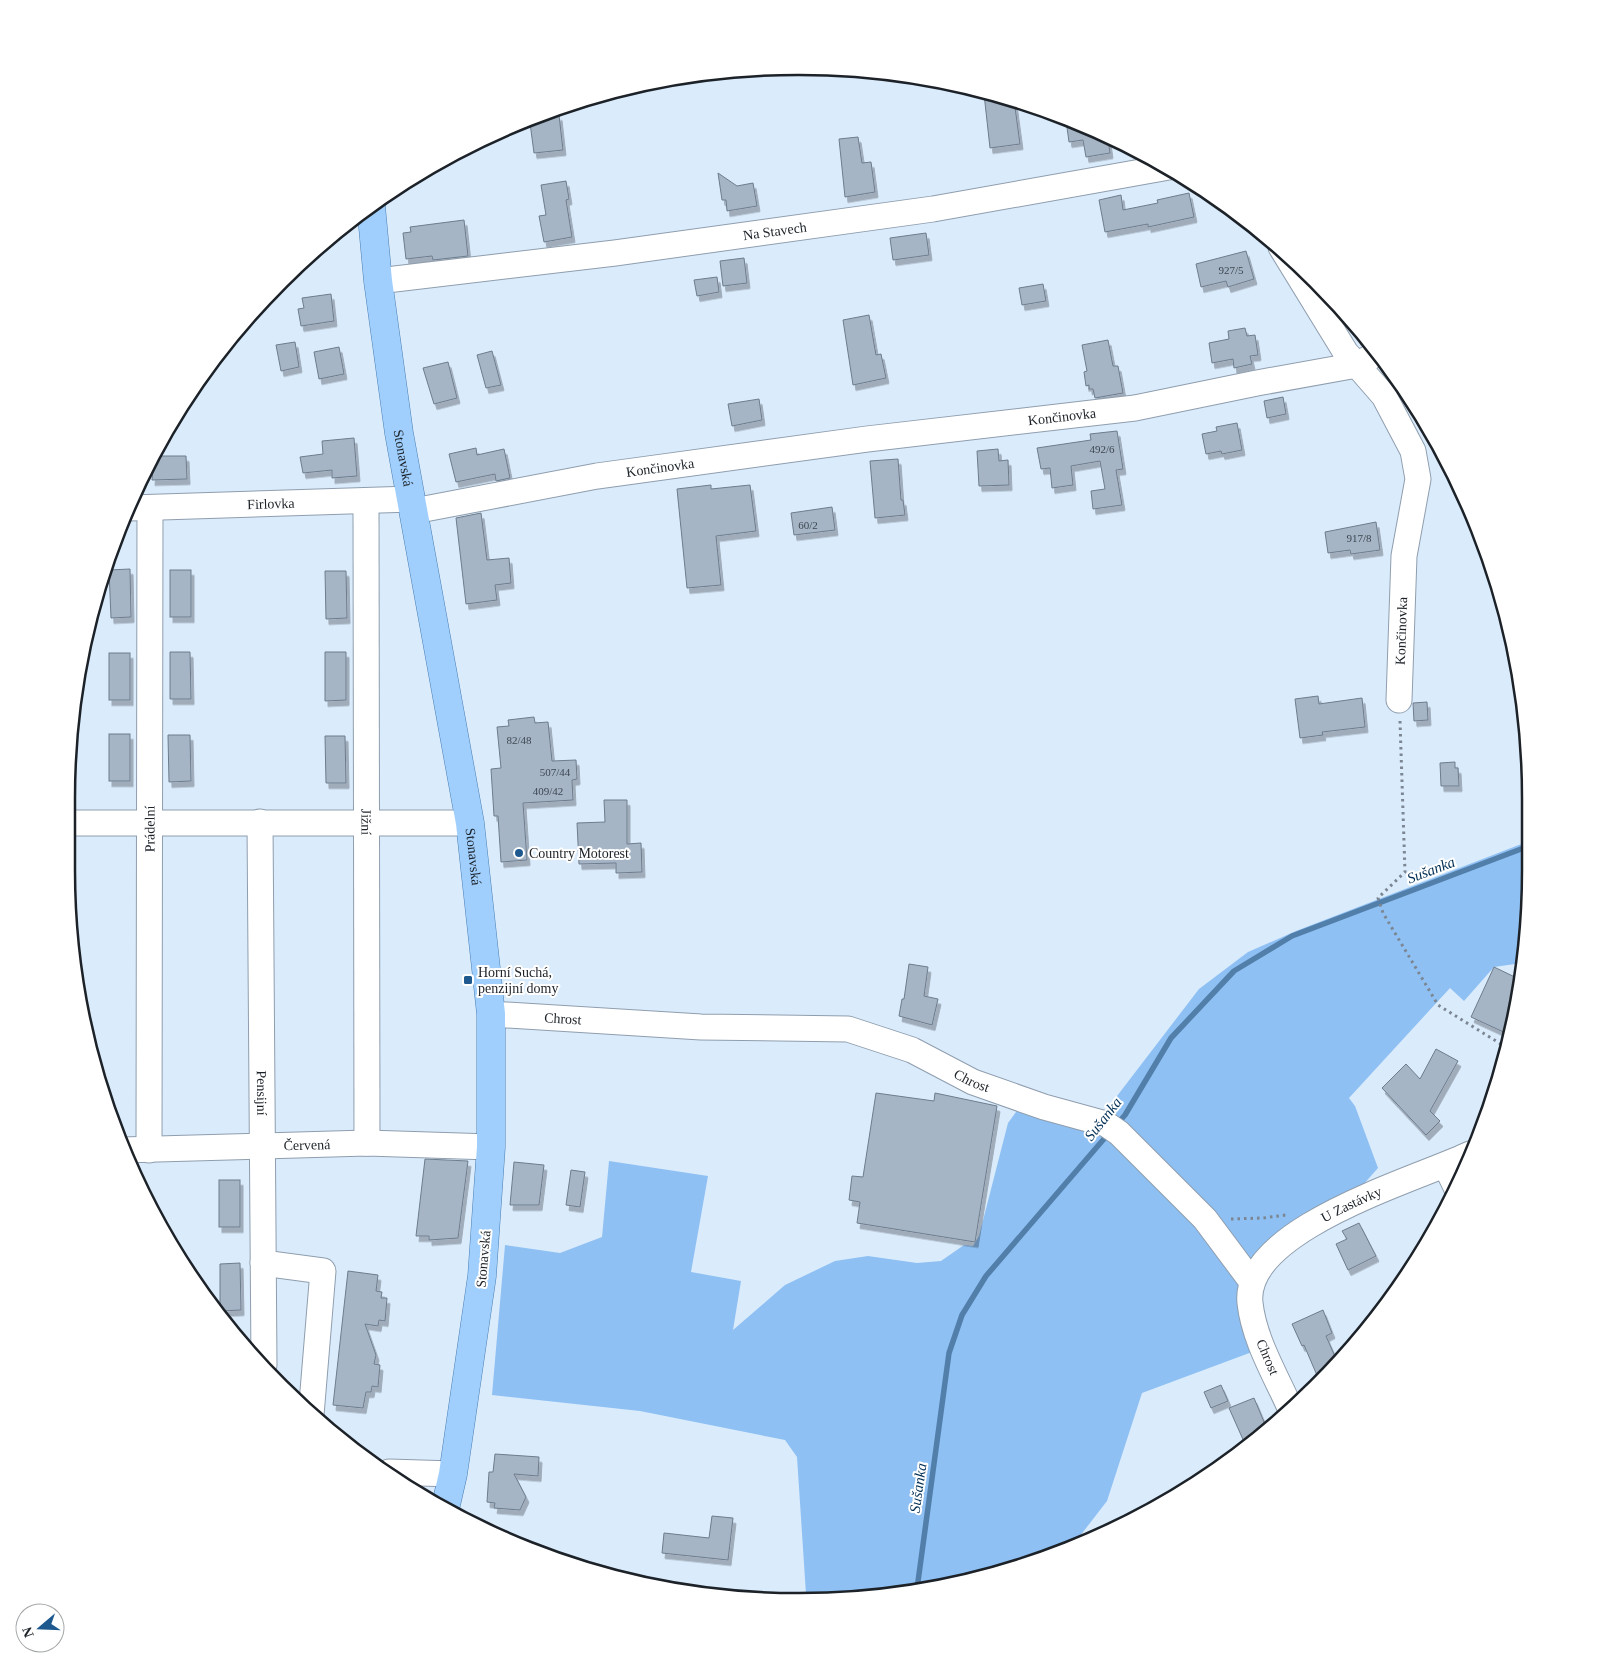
<svg xmlns="http://www.w3.org/2000/svg" width="1597" height="1668" viewBox="0 0 1597 1668" font-family="'Times New Roman',serif">
<style>
.green{fill:#8ec0f3}
.lines{fill:none;stroke-linecap:round;stroke-linejoin:round}
.stream{stroke:#527eaa;stroke-width:5.5}
.building{fill:#a5b5c6;stroke:#6e7c8c;filter:url(#shadow)}
.minor-casing{stroke:#8f9eae;stroke-width:27}
.major-casing{stroke:#487eb2;stroke-width:29}
.path{stroke:#7b8692;stroke-width:3;stroke-dasharray:2.5 4;stroke-linecap:butt}
.minor{stroke:#fff;stroke-width:25}
.major{stroke:#a0cffd;stroke-width:28}
.poi-dot{fill:#1d598f;stroke:#fff;stroke-width:2}
.labels{text-anchor:middle;stroke-width:4;stroke-linejoin:round;paint-order:stroke}
.number-label{font-size:11px;fill:#3e4750}
.street-label{font-size:14px;fill:#1c2228;stroke:#fff}
.poi-label{font-size:14px;fill:#1c2228;stroke:#fff;text-anchor:start}
.water-label{font-size:15px;font-style:italic;fill:#022f55;stroke:#fff}
.rim{fill:none;stroke:#1c2228;stroke-width:2.5}
</style>
<defs>
<filter id="shadow"><feDropShadow dx="3" dy="5.5" stdDeviation="0" flood-color="#0004"/></filter>
</defs>
<rect width="100%" height="100%" fill="#daebfc"/>
<path class="green" d="M 1529,841 L 1529,918 L 1522,963 L 1494,967 L 1464,1001 L 1450,988 L 1349,1098 L 1355,1106 L 1378,1168 L 1354,1195 L 1264,1250 L 1252,1352 L 1142,1393 L 1107,1501 L 1073,1545 L 988,1577 L 847,1600 L 742,1597 L 744,1592 L 806,1594 L 797,1457 L 785,1440 L 640,1411 L 492,1395 L 505,1245 L 560,1253 L 602,1237 L 609,1161 L 708,1176 L 691,1272 L 741,1281 L 733,1330 L 785,1285 L 835,1261 L 868,1256 L 917,1263 L 941,1261 L 964,1245 L 973,1246 L 979,1236 L 1008,1123 L 1019,1108 L 1104,1113 L 1199,989 L 1248,952 L 1296,931 Z"/>
<g class="lines">
<g class="stream">
<path d="M 1117,1124 L 1125,1115 L 1171,1038 L 1234,971 L 1292,936 L 1529,846"/>
<path d="M 917,1589 L 949,1353 L 962,1315 L 986,1276 L 1109,1133"/>
</g>
</g>
<g class="building">
<path d="M 984,94 L 1014,100 L 1020,144 L 990,148 Z"/>
<path d="M 559,115 L 563,150 L 534,153 L 530,123 L 536,123 L 536,119 L 541,117 Z"/>
<path d="M 1066,120 L 1108,139 L 1110,153 L 1086,157 L 1083,140 L 1069,142 Z"/>
<path d="M 858,137 L 862,163 L 871,162 L 875,192 L 845,197 L 839,139 Z"/>
<path d="M 718,173 L 737,186 L 753,183 L 757,206 L 727,211 L 726,200 L 722,200 Z"/>
<path d="M 566,181 L 569,199 L 566,200 L 572,237 L 544,242 L 539,216 L 546,215 L 541,185 Z"/>
<path d="M 1189,193 L 1194,217 L 1148,227 L 1148,224 L 1105,232 L 1099,200 L 1121,195 L 1123,210 L 1158,203 L 1157,200 Z"/>
<path d="M 464,220 L 468,256 L 433,260 L 432,256 L 406,259 L 403,233 L 411,232 L 410,227 Z"/>
<path d="M 926,233 L 929,255 L 893,260 L 890,238 Z"/>
<path d="M 1246,251 L 1254,279 L 1228,287 L 1226,281 L 1201,287 L 1196,264 Z"/>
<path d="M 744,258 L 747,283 L 723,286 L 720,261 Z"/>
<path d="M 717,277 L 719,292 L 697,296 L 694,280 Z"/>
<path d="M 1043,284 L 1046,301 L 1022,305 L 1019,288 Z"/>
<path d="M 331,294 L 334,321 L 301,326 L 298,309 L 304,308 L 302,298 Z"/>
<path d="M 869,315 L 876,355 L 881,354 L 886,378 L 853,385 L 843,320 Z"/>
<path d="M 1245,328 L 1247,336 L 1255,335 L 1258,355 L 1250,356 L 1252,364 L 1234,368 L 1233,359 L 1212,363 L 1209,343 L 1229,339 L 1228,331 Z"/>
<path d="M 1108,340 L 1113,366 L 1118,366 L 1123,393 L 1095,398 L 1093,389 L 1089,389 L 1089,385 L 1086,386 L 1084,372 L 1087,371 L 1082,345 Z"/>
<path d="M 295,342 L 299,367 L 281,371 L 276,345 Z"/>
<path d="M 339,347 L 344,374 L 319,379 L 314,352 Z"/>
<path d="M 492,351 L 501,385 L 486,388 L 477,355 Z"/>
<path d="M 448,362 L 457,398 L 434,404 L 423,368 Z"/>
<path d="M 1283,397 L 1286,414 L 1267,418 L 1264,401 Z"/>
<path d="M 759,399 L 762,420 L 732,426 L 728,404 Z"/>
<path d="M 1237,423 L 1242,450 L 1222,454 L 1221,451 L 1206,454 L 1202,434 L 1217,431 L 1216,427 Z"/>
<path d="M 1117,431 L 1123,469 L 1116,470 L 1122,505 L 1093,509 L 1091,491 L 1105,489 L 1100,461 L 1071,466 L 1073,485 L 1052,488 L 1050,468 L 1041,469 L 1037,448 L 1091,440 L 1090,434 Z"/>
<path d="M 354,438 L 357,476 L 332,478 L 332,470 L 303,473 L 300,457 L 323,454 L 322,441 Z"/>
<path d="M 476,448 L 477,455 L 504,449 L 510,478 L 496,481 L 495,474 L 456,482 L 449,454 Z"/>
<path d="M 998,449 L 999,461 L 1008,460 L 1009,485 L 979,486 L 977,451 Z"/>
<path d="M 154,456 L 186,456 L 187,479 L 152,480 Z"/>
<path d="M 898,459 L 901,500 L 903,500 L 905,515 L 875,518 L 870,461 Z"/>
<path d="M 711,485 L 711,489 L 750,485 L 756,531 L 716,536 L 721,585 L 687,588 L 677,489 Z"/>
<path d="M 832,507 L 835,530 L 794,535 L 791,513 Z"/>
<path d="M 481,513 L 487,560 L 509,558 L 511,583 L 495,585 L 497,600 L 466,604 L 456,518 Z"/>
<path d="M 1376,522 L 1380,550 L 1351,554 L 1350,550 L 1328,553 L 1325,532 Z"/>
<path d="M 130,569 L 131,617 L 111,618 L 109,570 Z"/>
<rect x="170" y="570" width="21" height="47"/>
<path d="M 325,571 L 346,571 L 347,618 L 326,619 Z"/>
<path d="M 170,652 L 190,652 L 191,699 L 170,699 Z"/>
<path d="M 325,652 L 346,652 L 346,700 L 325,701 Z"/>
<rect x="109" y="653" width="21" height="47"/>
<path d="M 1318,696 L 1319,704 L 1362,698 L 1365,727 L 1322,732 L 1323,735 L 1300,738 L 1295,699 Z"/>
<path d="M 1427,702 L 1428,720 L 1414,721 L 1413,703 Z"/>
<path d="M 534,717 L 535,723 L 548,722 L 552,761 L 576,760 L 577,779 L 572,780 L 573,800 L 523,803 L 527,860 L 501,862 L 498,816 L 494,816 L 491,769 L 501,768 L 497,727 L 509,726 L 508,720 Z"/>
<rect x="109" y="734" width="21" height="47"/>
<path d="M 168,735 L 190,735 L 191,781 L 169,782 Z"/>
<path d="M 325,736 L 345,736 L 346,783 L 326,783 Z"/>
<path d="M 1455,762 L 1455,768 L 1458,768 L 1459,786 L 1441,786 L 1440,763 Z"/>
<path d="M 604,800 L 627,800 L 627,844 L 641,843 L 642,872 L 616,873 L 616,863 L 579,864 L 577,823 L 605,822 Z"/>
<path d="M 909,964 L 928,967 L 924,996 L 938,999 L 932,1025 L 899,1016 L 902,999 L 904,999 Z"/>
<path d="M 1494,967 L 1519,979 L 1510,1035 L 1471,1017 Z"/>
<path d="M 1436,1049 L 1458,1061 L 1430,1111 L 1440,1121 L 1426,1135 L 1382,1088 L 1406,1064 L 1420,1079 Z"/>
<path d="M 876,1093 L 934,1101 L 935,1093 L 997,1106 L 975,1242 L 857,1223 L 860,1202 L 849,1200 L 852,1176 L 863,1177 Z"/>
<path d="M 425,1159 L 468,1161 L 458,1238 L 429,1240 L 429,1236 L 416,1236 Z"/>
<path d="M 514,1162 L 544,1165 L 539,1205 L 510,1205 Z"/>
<path d="M 571,1170 L 585,1172 L 580,1207 L 566,1205 Z"/>
<rect x="219" y="1180" width="21" height="47"/>
<path d="M 1359,1223 L 1376,1256 L 1348,1270 L 1336,1244 L 1347,1239 L 1342,1231 Z"/>
<path d="M 240,1263 L 241,1310 L 220,1311 L 220,1264 Z"/>
<path d="M 348,1271 L 378,1275 L 376,1291 L 382,1292 L 381,1298 L 387,1298 L 385,1321 L 379,1320 L 378,1326 L 365,1324 L 376,1355 L 374,1364 L 380,1365 L 378,1387 L 372,1386 L 371,1392 L 366,1392 L 363,1408 L 333,1405 Z"/>
<path d="M 1323,1310 L 1332,1333 L 1326,1336 L 1337,1361 L 1319,1380 L 1304,1345 L 1302,1346 L 1292,1324 Z"/>
<path d="M 1221,1385 L 1228,1401 L 1211,1408 L 1204,1392 Z"/>
<path d="M 1254,1398 L 1267,1429 L 1245,1444 L 1229,1408 Z"/>
<path d="M 495,1454 L 539,1457 L 538,1476 L 514,1474 L 526,1497 L 520,1510 L 494,1508 L 495,1503 L 487,1502 L 489,1472 L 493,1472 Z"/>
<path d="M 712,1516 L 733,1518 L 728,1560 L 662,1553 L 664,1533 L 709,1538 Z"/>
</g>
<g class="lines">
<defs>
<g id="minor">
<path d="M 1281,247 L 1346,353 L 1357,365 L 1379,352"/>
<path id="s1" d="M 378,281 L 615,253 L 933,209 L 1169,167"/>
<path id="s2" d="M 366,502 L 367,1143"/>
<path id="s3" d="M 130,508 L 412,499"/>
<path id="s4" d="M 414,511 L 597,476 L 867,439 L 1135,408 L 1257,383 L 1357,365 L 1384,396 L 1413,451 L 1418,479 L 1404,556 L 1399,700"/>
<path id="s5" d="M 260,822 L 264,1365"/>
<path d="M 68,823 L 470,823"/>
<path id="s6" d="M 491,1014 L 701,1027 L 848,1029 L 912,1050 L 973,1082 L 1044,1107 L 1106,1124 L 1119,1133 L 1205,1219 L 1252,1282"/>
<path id="s7" d="M 122,1150 L 367,1143 L 491,1147"/>
<path id="s8" d="M 149,1150 L 150,508"/>
<path d="M 1446,1166 L 1457,1189"/>
<path d="M 263,1263 L 323,1271 L 311,1415"/>
<path id="s9" d="M 1291,1410 C 1276,1376 1254,1340 1250,1303 C 1242,1229 1418,1179 1470,1154"/>
<path d="M 389,1472 L 453,1474"/>
</g>
<g id="major">
<path id="s10" d="M 371,206 L 378,281 L 399,433 L 470,823 L 491,1014 L 491,1147 L 482,1276 L 453,1474 L 445,1509"/>
</g>
</defs>
<use href="#minor" class="minor-casing"/>
<use href="#major" class="major-casing"/>
<g class="path">
<path d="M 1400,721 L 1405,872 L 1378,898 L 1383,913 L 1438,1005 L 1504,1046 L 1507,1050"/>
<path d="M 1231,1219 L 1263,1218 L 1286,1215"/>
</g>
<use href="#minor" class="minor"/>
<use href="#major" class="major"/>
</g>
<g class="poi-dot">
<circle cx="519" cy="853" r="5"/>
<rect x="463" y="975" width="10" height="10" rx="2.5"/>
</g>
<g class="labels">
<g class="number-label">
<text x="1231" y="274">927/5</text>
<text x="1102" y="453">492/6</text>
<text x="808" y="529">60/2</text>
<text x="1359" y="542">917/8</text>
<text x="519" y="744">82/48</text>
<text x="555" y="776">507/44</text>
<text x="548" y="795">409/42</text>
</g>
<g class="street-label">
<text dy="5" stroke="none"><textPath href="#s1" startOffset="400">Na Stavech</textPath></text>
<text dy="5" stroke="none"><textPath href="#s4" startOffset="655">Končinovka</textPath></text>
<text dy="5" stroke="none"><textPath href="#s10" startOffset="254">Stonavská</textPath></text>
<text dy="5" stroke="none"><textPath href="#s4" startOffset="250">Končinovka</textPath></text>
<text dy="5" stroke="none"><textPath href="#s3" startOffset="141">Firlovka</textPath></text>
<text transform="translate(1401 631) rotate(-88)" y="5">Končinovka</text>
<text dy="5" stroke="none"><textPath href="#s2" startOffset="320">Jižní</textPath></text>
<text dy="5" stroke="none"><textPath href="#s8" startOffset="321">Prádelní</textPath></text>
<text dy="5" stroke="none"><textPath href="#s10" startOffset="659">Stonavská</textPath></text>
<text dy="5" stroke="none"><textPath href="#s6" startOffset="72">Chrost</textPath></text>
<text dy="5" stroke="none"><textPath href="#s6" startOffset="492">Chrost</textPath></text>
<text dy="5" stroke="none"><textPath href="#s5" startOffset="271">Pensijní</textPath></text>
<text dy="5" stroke="none"><textPath href="#s7" startOffset="185">Červená</textPath></text>
<text dy="5" stroke="none"><textPath href="#s9" startOffset="265">U Zastávky</textPath></text>
<text transform="translate(483 1259) rotate(-85)" y="5">Stonavská</text>
<text transform="translate(1268 1357) rotate(67)" y="5">Chrost</text>
</g>
<g class="poi-label">
<text x="529" y="858">Country Motorest</text>
<text x="478" y="977">Horní Suchá,<tspan x="478" dy="16">penzijní domy</tspan></text>
</g>
<g class="water-label">
<text transform="translate(1431 870) rotate(-21)" y="5">Sušanka</text>
<text transform="translate(1103 1119) rotate(-52)" y="5">Sušanka</text>
<text transform="translate(918 1488) rotate(-82)" y="5">Sušanka</text>
</g>
</g>
<path d="M0 0H1597V1668H0ZM798 75H799A723 723 0 0 1 1522 798V870A723 723 0 0 1 799 1593H798A723 723 0 0 1 75 870V798A723 723 0 0 1 798 75Z" fill="#fff" fill-rule="evenodd"/>
<path class="rim" d="M798 75H799A723 723 0 0 1 1522 798V870A723 723 0 0 1 799 1593H798A723 723 0 0 1 75 870V798A723 723 0 0 1 798 75Z"/>
<g transform="translate(40 1628) rotate(251)"><circle r="24" fill="#ffffff" stroke="#a4a7a9"/>
<path d="M0-4L9 19L0 12L-9 19Z" fill="#1d598f"/>
<text y="-8" font-size="14" font-weight="bold" text-anchor="middle" fill="#1c2228">N</text>
</g>
</svg>
